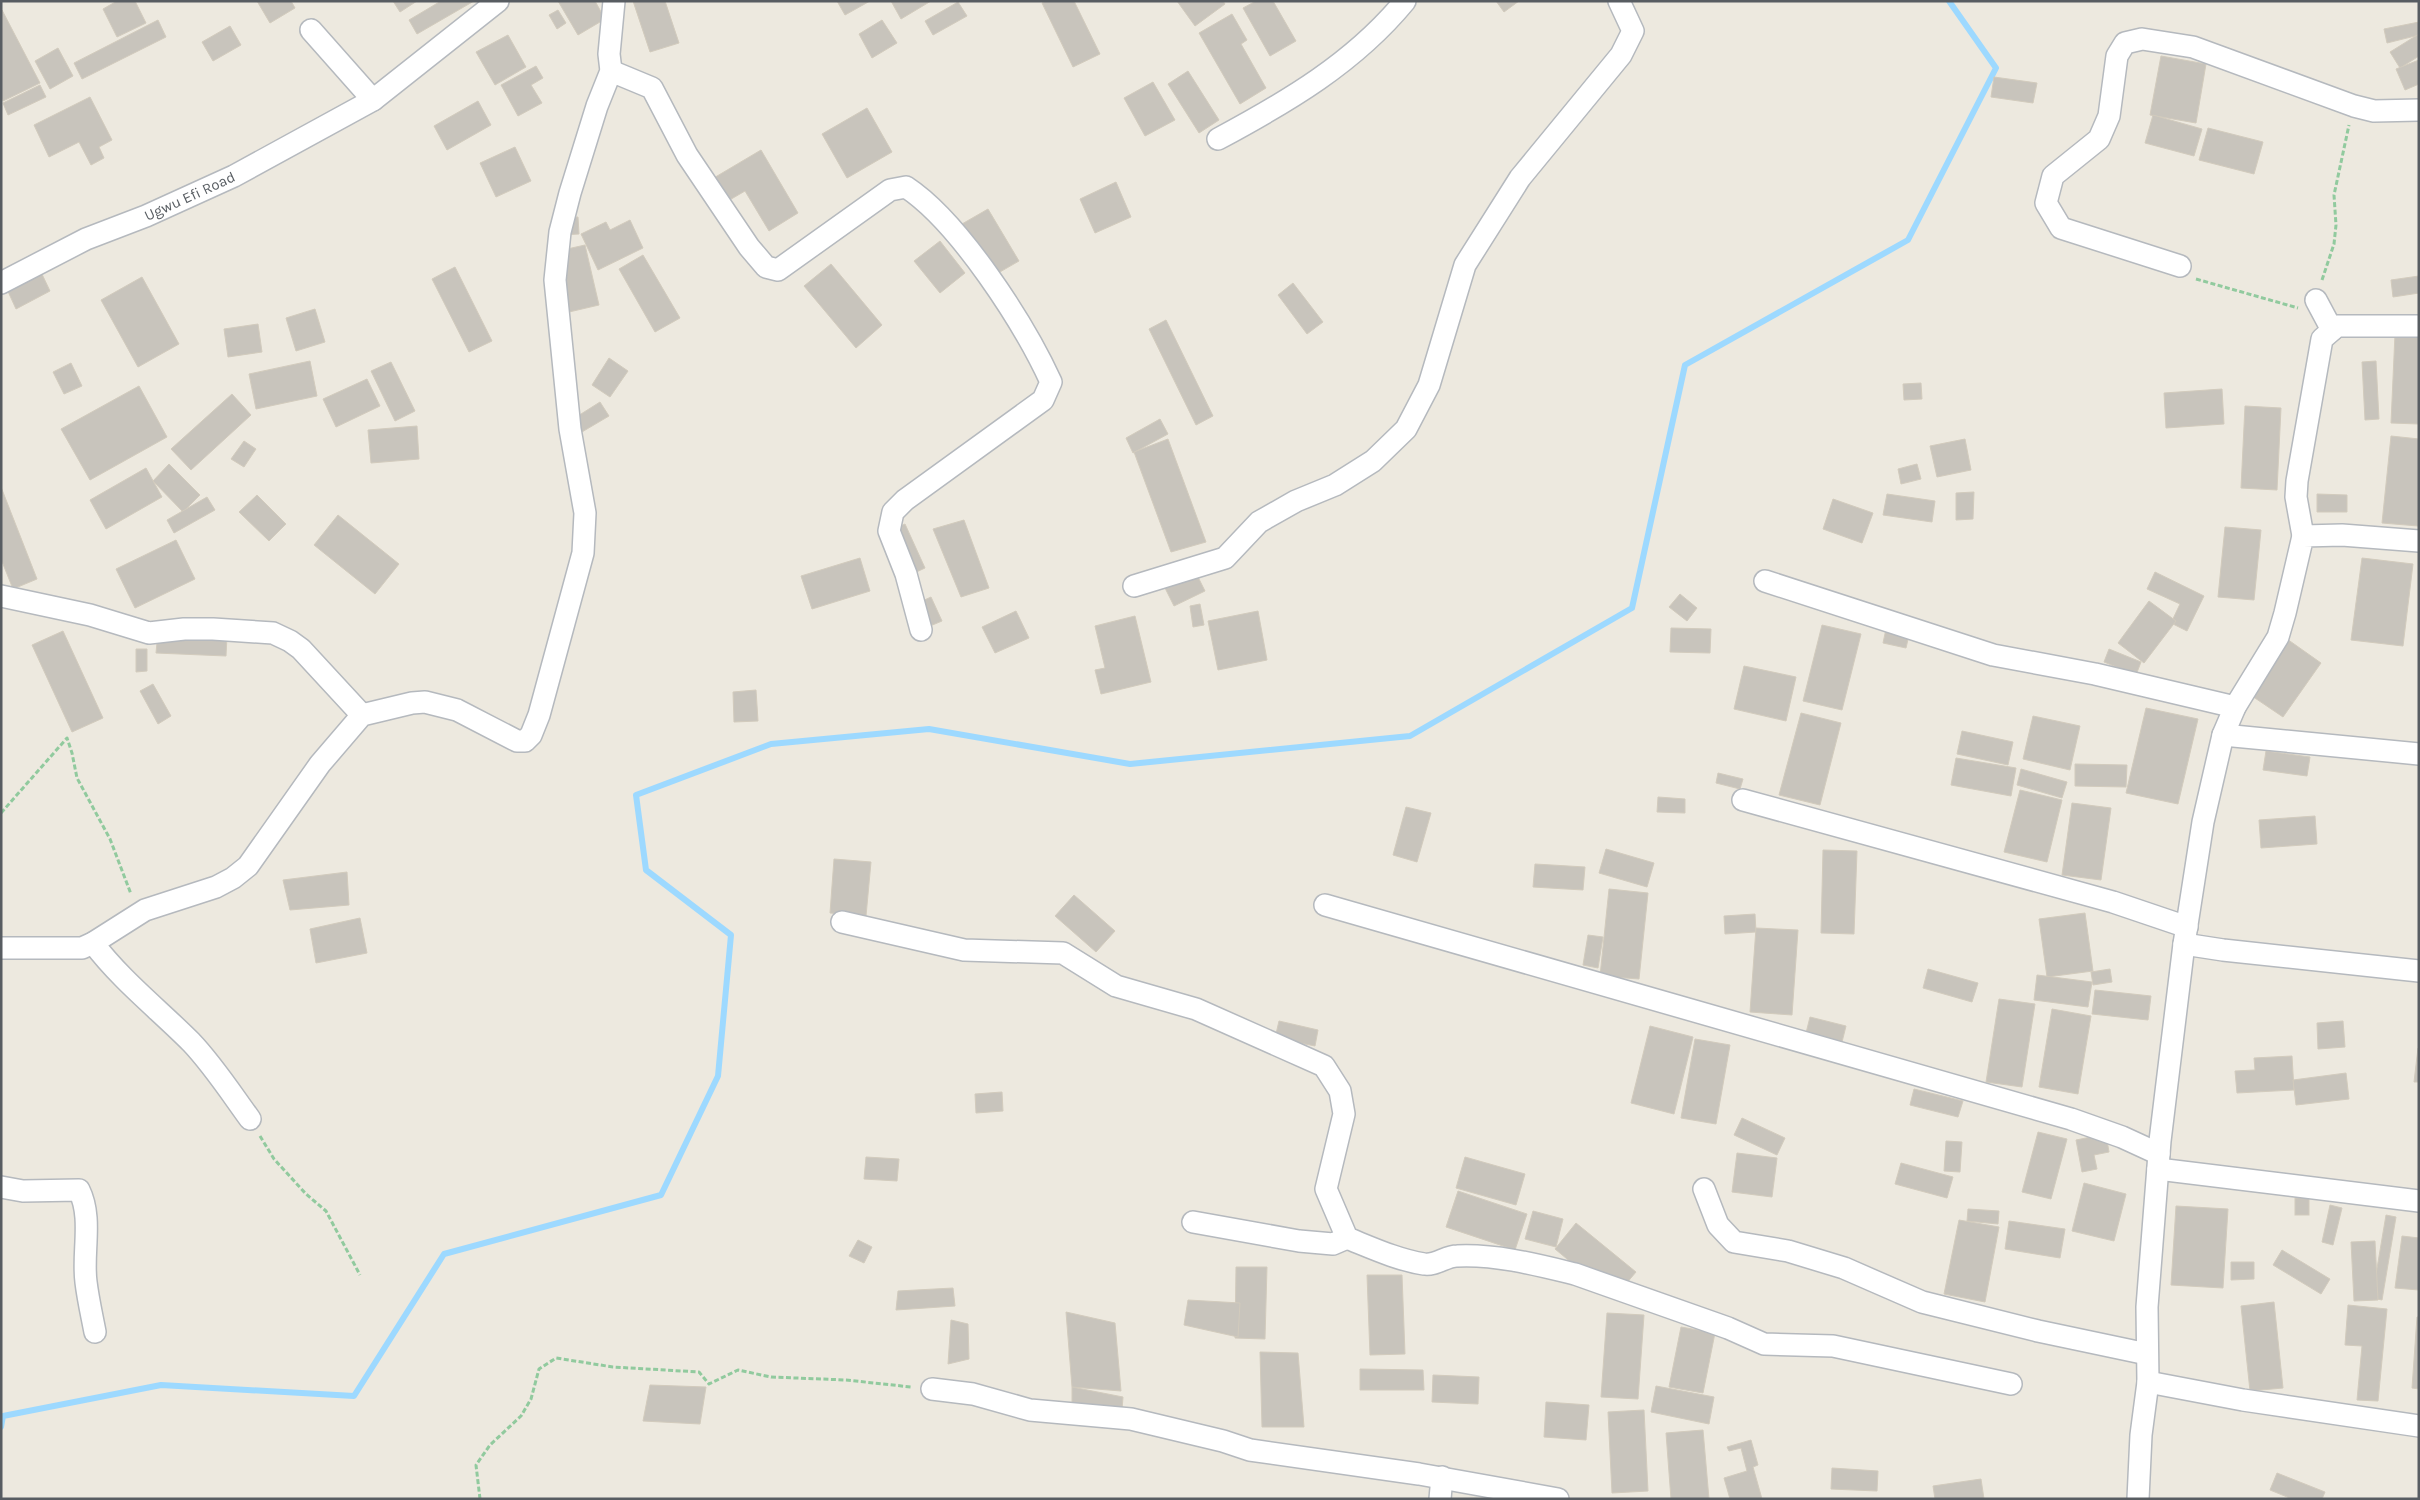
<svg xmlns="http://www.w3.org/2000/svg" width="2420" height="1500" viewBox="0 0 2420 1500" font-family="Karla,sans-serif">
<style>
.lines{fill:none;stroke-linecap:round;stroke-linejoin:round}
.stream{stroke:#9dd9ff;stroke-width:6}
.building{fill:#c8c4bc;stroke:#d2cbbd}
.minor-casing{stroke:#b5b9be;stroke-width:24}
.path{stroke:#91ca9e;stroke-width:3;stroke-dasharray:5 2.5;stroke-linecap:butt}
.minor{stroke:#fff;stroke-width:21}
.labels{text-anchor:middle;stroke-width:4;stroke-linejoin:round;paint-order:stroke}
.street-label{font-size:15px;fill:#585d62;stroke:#fff}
</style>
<rect width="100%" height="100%" fill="#ede9df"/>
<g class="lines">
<path class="stream" d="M 1,1427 L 3,1416 L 161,1385 L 354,1396 L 444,1254 L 661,1195 L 718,1076 L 731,935 L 646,870 L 636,795 L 771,744 L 929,729 L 1130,764 L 1410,736 L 1632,608 L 1685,365 L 1908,240 L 1996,68 L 1949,1"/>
</g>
<g class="building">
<path d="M 117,1 L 135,1 L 146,23 L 117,37 L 103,9 Z"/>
<path d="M 257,1 L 291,1 L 295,8 L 270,23 Z"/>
<path d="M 393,1 L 417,1 L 400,12 Z"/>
<path d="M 441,1 L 474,1 L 417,34 L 409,20 Z"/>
<path d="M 558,1 L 595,1 L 605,19 L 578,35 Z"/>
<path d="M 633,1 L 665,1 L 679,43 L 650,52 Z"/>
<path d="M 837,1 L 870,1 L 845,15 Z"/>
<path d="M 891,1 L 931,1 L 901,19 Z"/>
<path d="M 1046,1 L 1074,1 L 1100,54 L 1073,67 L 1042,3 Z"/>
<path d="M 1177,1 L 1223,1 L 1225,4 L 1195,26 Z"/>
<path d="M 1256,1 L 1273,1 L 1296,41 L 1270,56 L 1243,8 Z"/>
<path d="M 1496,1 L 1519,1 L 1504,12 Z"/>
<path d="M 958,2 L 967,16 L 933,35 L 925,21 Z"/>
<path d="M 2,10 L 40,83 L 3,101 L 1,97 Z"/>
<path d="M 558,10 L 566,23 L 557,29 L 549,15 Z"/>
<path d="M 1232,14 L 1247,40 L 1241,44 L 1266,88 L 1240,104 L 1199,33 Z"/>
<path d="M 158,20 L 166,37 L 82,79 L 74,63 Z"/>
<path d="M 882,20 L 897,43 L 872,58 L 859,34 Z"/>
<path d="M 2419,22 L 2419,35 L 2387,43 L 2384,29 Z"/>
<path d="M 230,26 L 241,45 L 213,61 L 202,42 Z"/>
<path d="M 2419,34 L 2419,56 L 2400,68 L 2390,52 Z"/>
<path d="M 508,35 L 526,67 L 495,85 L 476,52 Z"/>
<path d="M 58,48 L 73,76 L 50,89 L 35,61 Z"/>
<path d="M 2161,56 L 2206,64 L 2196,123 L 2150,115 Z"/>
<path d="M 2419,60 L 2419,84 L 2405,90 L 2396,69 Z"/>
<path d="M 536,66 L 543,78 L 531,85 L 542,103 L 518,116 L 501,85 Z"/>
<path d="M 1188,71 L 1219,120 L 1199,133 L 1168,84 Z"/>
<path d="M 1994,77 L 2037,83 L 2033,103 L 1991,97 Z"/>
<path d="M 1153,82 L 1175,120 L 1145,136 L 1124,98 Z"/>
<path d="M 40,85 L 46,97 L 8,115 L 3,103 Z"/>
<path d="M 90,97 L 112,140 L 99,147 L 104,158 L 91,165 L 79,142 L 49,157 L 34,125 Z"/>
<path d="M 478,101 L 491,125 L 447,150 L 434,126 Z"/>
<path d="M 867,108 L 892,152 L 847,178 L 822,134 Z"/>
<path d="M 2153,115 L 2202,129 L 2194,156 L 2145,143 Z"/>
<path d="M 2208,128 L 2263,142 L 2254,174 L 2199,160 Z"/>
<path d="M 515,147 L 531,181 L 496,197 L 480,163 Z"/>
<path d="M 761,150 L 798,213 L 769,231 L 745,191 L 721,205 L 707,182 Z"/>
<path d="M 1116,182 L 1131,217 L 1095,233 L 1080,199 Z"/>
<path d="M 988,209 L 1019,261 L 986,280 L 955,228 Z"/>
<path d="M 578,217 L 579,234 L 561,235 L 560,218 Z"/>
<path d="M 630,220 L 643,248 L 598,270 L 581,234 L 606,222 L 610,230 Z"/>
<path d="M 940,241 L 965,273 L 940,293 L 914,261 Z"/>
<path d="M 585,245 L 599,305 L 569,312 L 554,252 Z"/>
<path d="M 643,255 L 680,318 L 655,332 L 619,269 Z"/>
<path d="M 831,264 L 882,325 L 856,348 L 804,286 Z"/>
<path d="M 455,267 L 492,341 L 469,352 L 432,279 Z"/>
<path d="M 40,270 L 50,291 L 16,309 L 6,287 Z"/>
<path d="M 2419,276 L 2419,293 L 2393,297 L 2391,280 Z"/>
<path d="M 142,277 L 179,344 L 138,367 L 101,300 Z"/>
<path d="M 1293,283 L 1323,322 L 1307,334 L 1278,295 Z"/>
<path d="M 315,309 L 325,342 L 296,351 L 286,318 Z"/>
<path d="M 1166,320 L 1213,416 L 1196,425 L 1149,329 Z"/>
<path d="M 258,324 L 262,352 L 228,357 L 224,329 Z"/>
<path d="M 2395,334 L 2419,335 L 2419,424 L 2391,423 Z"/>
<path d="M 609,358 L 628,371 L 610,397 L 592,385 Z"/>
<path d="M 310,361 L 317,396 L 256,409 L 249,374 Z"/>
<path d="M 2376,361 L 2379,419 L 2365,420 L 2362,362 Z"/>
<path d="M 391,362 L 415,411 L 395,421 L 371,371 Z"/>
<path d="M 71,363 L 82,386 L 64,394 L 53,372 Z"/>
<path d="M 367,379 L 380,406 L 336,427 L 323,399 Z"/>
<path d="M 1921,383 L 1922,399 L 1904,400 L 1903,384 Z"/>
<path d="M 139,386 L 167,437 L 90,480 L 61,429 Z"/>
<path d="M 2222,389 L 2224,424 L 2166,428 L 2164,393 Z"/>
<path d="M 232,394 L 251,415 L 191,470 L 171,449 Z"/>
<path d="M 600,402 L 609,416 L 570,439 L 562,426 Z"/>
<path d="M 2245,406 L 2281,408 L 2277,490 L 2241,488 Z"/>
<path d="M 1160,419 L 1168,434 L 1133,453 L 1126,438 Z"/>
<path d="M 417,426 L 419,459 L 371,463 L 368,430 Z"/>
<path d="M 2391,436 L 2419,439 L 2418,526 L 2382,523 Z"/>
<path d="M 1168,439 L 1206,542 L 1171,552 L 1134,452 Z"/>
<path d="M 1965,439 L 1971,470 L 1937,477 L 1930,446 Z"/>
<path d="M 244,441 L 256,449 L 244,467 L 231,459 Z"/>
<path d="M 169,464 L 200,495 L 183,512 L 153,481 Z"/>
<path d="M 1917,464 L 1921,479 L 1901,484 L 1898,469 Z"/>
<path d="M 146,468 L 162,497 L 106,529 L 90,500 Z"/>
<path d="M 1,487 L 37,579 L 13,589 L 1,559 Z"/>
<path d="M 1974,492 L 1973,519 L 1956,520 L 1956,493 Z"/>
<path d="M 1887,494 L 1935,501 L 1932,522 L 1883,515 Z"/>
<path d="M 2317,494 L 2347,495 L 2347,512 L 2317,512 Z"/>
<path d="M 257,495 L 286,524 L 269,541 L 239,512 Z"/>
<path d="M 207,497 L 215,510 L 174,533 L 167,520 Z"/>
<path d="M 1833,499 L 1873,513 L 1862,543 L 1823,529 Z"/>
<path d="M 338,515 L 399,564 L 375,594 L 314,545 Z"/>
<path d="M 964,520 L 989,588 L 961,597 L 933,529 Z"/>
<path d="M 905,524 L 925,568 L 912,574 L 892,530 Z"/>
<path d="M 2225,527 L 2261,530 L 2254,600 L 2218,597 Z"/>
<path d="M 176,540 L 195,579 L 135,608 L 116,569 Z"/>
<path d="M 860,558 L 870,591 L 812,609 L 801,576 Z"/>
<path d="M 2362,558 L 2413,564 L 2403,646 L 2351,640 Z"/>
<path d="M 1193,567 L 1205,591 L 1174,606 L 1162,582 Z"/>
<path d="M 2155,572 L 2204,596 L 2187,631 L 2171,623 L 2180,604 L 2147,589 Z"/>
<path d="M 1680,594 L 1697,608 L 1687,621 L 1669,607 Z"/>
<path d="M 931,597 L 942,621 L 918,631 L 907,608 Z"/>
<path d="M 2149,601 L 2176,621 L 2144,663 L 2118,643 Z"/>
<path d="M 1200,604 L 1204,625 L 1193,627 L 1190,606 Z"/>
<path d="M 1016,611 L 1029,638 L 995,653 L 982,627 Z"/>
<path d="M 1258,611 L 1267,660 L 1218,670 L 1208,621 Z"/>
<path d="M 1135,616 L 1151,682 L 1101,694 L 1095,670 L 1105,668 L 1095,626 Z"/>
<path d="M 1822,625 L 1861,634 L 1842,710 L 1803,701 Z"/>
<path d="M 1671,628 L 1711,629 L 1710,653 L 1670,652 Z"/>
<path d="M 1886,629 L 1909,635 L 1906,648 L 1883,643 Z"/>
<path d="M 63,631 L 103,718 L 72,732 L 32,645 Z"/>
<path d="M 158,632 L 227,636 L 226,656 L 156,653 Z"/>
<path d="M 2287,639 L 2321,663 L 2283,717 L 2249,694 Z"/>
<path d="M 136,649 L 147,649 L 147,671 L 136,672 Z"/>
<path d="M 2109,649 L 2141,662 L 2136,675 L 2104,662 Z"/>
<path d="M 1744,666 L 1796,677 L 1786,721 L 1734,709 Z"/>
<path d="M 153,684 L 171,716 L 158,724 L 140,691 Z"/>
<path d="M 756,690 L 758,721 L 734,722 L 733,692 Z"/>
<path d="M 2146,708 L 2198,719 L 2178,804 L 2126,793 Z"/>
<path d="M 1801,713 L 1841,723 L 1820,805 L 1779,795 Z"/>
<path d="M 2033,716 L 2080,726 L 2070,770 L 2023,759 Z"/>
<path d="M 1962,731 L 2013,742 L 2008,765 L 1957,754 Z"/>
<path d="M 2266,751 L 2310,757 L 2307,776 L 2263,770 Z"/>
<path d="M 1956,758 L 2016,768 L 2011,796 L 1951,785 Z"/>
<path d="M 2075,764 L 2127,765 L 2126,787 L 2075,786 Z"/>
<path d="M 2021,769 L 2067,782 L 2062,798 L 2017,785 Z"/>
<path d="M 1718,773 L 1743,779 L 1740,789 L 1716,783 Z"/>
<path d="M 2020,790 L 2062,800 L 2047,862 L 2004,852 Z"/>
<path d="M 1658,797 L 1685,799 L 1685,813 L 1657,812 Z"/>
<path d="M 2072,803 L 2111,808 L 2101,880 L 2062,875 Z"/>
<path d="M 1406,807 L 1431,813 L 1417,862 L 1393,855 Z"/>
<path d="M 2315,816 L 2317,844 L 2261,848 L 2259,820 Z"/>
<path d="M 1606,849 L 1654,863 L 1647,887 L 1599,873 Z"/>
<path d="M 1823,850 L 1857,851 L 1854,934 L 1821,933 Z"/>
<path d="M 834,859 L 871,862 L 866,916 L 830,913 Z"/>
<path d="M 1535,864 L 1585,867 L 1583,890 L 1533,887 Z"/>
<path d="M 347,872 L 349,905 L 290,910 L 283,880 Z"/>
<path d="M 1609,889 L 1648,893 L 1639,979 L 1600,976 Z"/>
<path d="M 1074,895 L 1115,931 L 1096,952 L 1055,916 Z"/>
<path d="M 2085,913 L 2093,971 L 2047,977 L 2039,919 Z"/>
<path d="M 1755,914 L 1756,932 L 1725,934 L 1724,916 Z"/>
<path d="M 360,918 L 367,953 L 316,963 L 310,929 Z"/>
<path d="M 1756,928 L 1798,930 L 1792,1015 L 1750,1012 Z"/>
<path d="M 1588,935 L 1603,937 L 1598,968 L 1583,965 Z"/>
<path d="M 1928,969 L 1978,983 L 1972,1002 L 1923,988 Z"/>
<path d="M 2110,969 L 2112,982 L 2093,985 L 2091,972 Z"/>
<path d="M 2037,975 L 2092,982 L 2088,1007 L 2034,1000 Z"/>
<path d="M 2095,990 L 2151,996 L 2148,1020 L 2092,1014 Z"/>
<path d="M 1999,999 L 2035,1004 L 2022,1087 L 1986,1082 Z"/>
<path d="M 2052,1009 L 2091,1016 L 2078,1094 L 2039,1087 Z"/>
<path d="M 1810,1017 L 1846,1026 L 1842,1042 L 1806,1033 Z"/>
<path d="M 1279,1021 L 1318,1030 L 1315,1046 L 1275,1038 Z"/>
<path d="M 2343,1021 L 2345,1047 L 2318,1049 L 2317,1023 Z"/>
<path d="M 1650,1026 L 1693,1037 L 1674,1114 L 1631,1103 Z"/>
<path d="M 1695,1039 L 1730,1045 L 1716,1124 L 1681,1118 Z"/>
<path d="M 2418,1048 L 2419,1049 L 2419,1082 L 2414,1082 Z"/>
<path d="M 2292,1056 L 2294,1090 L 2237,1093 L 2235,1071 L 2255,1070 L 2254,1058 Z"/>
<path d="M 2346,1073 L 2349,1099 L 2296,1105 L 2293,1080 Z"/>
<path d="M 1914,1089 L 1963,1101 L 1958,1117 L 1910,1105 Z"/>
<path d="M 1002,1092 L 1003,1111 L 976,1113 L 975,1094 Z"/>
<path d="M 1742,1118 L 1785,1138 L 1777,1155 L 1734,1135 Z"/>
<path d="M 2038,1132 L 2067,1139 L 2051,1199 L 2022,1192 Z"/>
<path d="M 2106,1134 L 2109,1152 L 2094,1155 L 2097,1169 L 2082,1172 L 2076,1140 Z"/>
<path d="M 1946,1141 L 1962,1142 L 1960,1172 L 1944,1171 Z"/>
<path d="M 1737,1153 L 1777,1158 L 1772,1197 L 1732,1192 Z"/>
<path d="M 866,1157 L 899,1159 L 897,1181 L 864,1179 Z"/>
<path d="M 1465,1157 L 1525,1174 L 1516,1205 L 1456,1188 Z"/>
<path d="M 1901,1163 L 1953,1177 L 1947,1198 L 1895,1184 Z"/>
<path d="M 2084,1183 L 2126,1194 L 2114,1241 L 2072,1231 Z"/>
<path d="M 1458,1191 L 1527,1214 L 1515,1250 L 1446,1227 Z"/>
<rect x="2295" y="1198" width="14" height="17"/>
<path d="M 2330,1205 L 2342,1208 L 2333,1245 L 2322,1242 Z"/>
<path d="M 2176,1206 L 2228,1209 L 2223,1288 L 2171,1285 Z"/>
<path d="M 1968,1209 L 1999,1211 L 1998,1224 L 1967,1221 Z"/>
<path d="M 1533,1211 L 1563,1219 L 1556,1247 L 1525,1239 Z"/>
<path d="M 2386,1215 L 2396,1217 L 2382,1300 L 2372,1298 Z"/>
<path d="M 1959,1220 L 1999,1227 L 1985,1302 L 1944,1294 Z"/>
<path d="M 2009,1221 L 2065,1229 L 2060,1258 L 2005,1249 Z"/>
<path d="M 1576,1223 L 1636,1272 L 1614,1298 L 1555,1249 Z"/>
<path d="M 2402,1236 L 2419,1238 L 2419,1290 L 2395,1288 Z"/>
<path d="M 858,1240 L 872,1247 L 864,1263 L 849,1256 Z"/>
<path d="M 2375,1241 L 2378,1300 L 2354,1301 L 2351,1242 Z"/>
<path d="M 2282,1250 L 2330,1279 L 2321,1294 L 2273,1265 Z"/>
<path d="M 2231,1262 L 2254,1262 L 2254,1279 L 2231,1280 Z"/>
<path d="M 1236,1267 L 1267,1267 L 1265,1339 L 1235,1338 Z"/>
<path d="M 1367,1275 L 1402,1275 L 1405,1354 L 1370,1355 Z"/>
<path d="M 953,1288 L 955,1306 L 896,1310 L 898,1291 Z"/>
<path d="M 1188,1300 L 1240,1303 L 1238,1337 L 1184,1325 Z"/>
<path d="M 2274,1302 L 2283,1388 L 2250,1391 L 2241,1306 Z"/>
<path d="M 2348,1305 L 2387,1309 L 2378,1401 L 2357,1400 L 2362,1346 L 2345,1345 Z"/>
<path d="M 1066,1312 L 1115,1323 L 1121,1391 L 1072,1387 Z"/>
<path d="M 1607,1313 L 1644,1315 L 1638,1399 L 1601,1397 Z"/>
<path d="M 2417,1317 L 2419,1317 L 2419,1389 L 2412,1388 Z"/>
<path d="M 951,1320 L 968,1324 L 969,1359 L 948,1364 Z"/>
<path d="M 1681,1327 L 1715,1333 L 1703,1393 L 1669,1387 Z"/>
<path d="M 1260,1352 L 1298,1353 L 1304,1427 L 1262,1427 Z"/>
<path d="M 1360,1369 L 1423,1370 L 1424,1390 L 1360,1390 Z"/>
<path d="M 1433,1375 L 1479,1377 L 1478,1404 L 1432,1402 Z"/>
<path d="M 650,1385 L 706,1387 L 700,1424 L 643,1421 Z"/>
<path d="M 1656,1386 L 1714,1397 L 1709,1424 L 1651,1412 Z"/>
<path d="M 1072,1387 L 1123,1397 L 1122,1410 L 1072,1409 Z"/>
<path d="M 1546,1402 L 1589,1405 L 1586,1440 L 1544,1437 Z"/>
<path d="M 1644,1410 L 1648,1491 L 1612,1493 L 1608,1412 Z"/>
<path d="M 1703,1430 L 1709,1499 L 1671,1499 L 1666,1433 Z"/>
<path d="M 1751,1440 L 1758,1465 L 1753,1467 L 1762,1499 L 1730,1499 L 1724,1478 L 1747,1471 L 1741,1448 L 1729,1451 L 1727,1447 Z"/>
<path d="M 1832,1468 L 1878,1471 L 1877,1491 L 1831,1489 Z"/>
<path d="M 2277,1473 L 2325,1492 L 2322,1499 L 2292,1499 L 2270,1490 Z"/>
<path d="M 1981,1479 L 1984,1499 L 1935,1499 L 1933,1486 Z"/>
</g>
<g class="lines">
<defs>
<g id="minor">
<path d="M 311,30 L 373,100"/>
<path d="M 611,71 L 652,88 L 687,155 L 749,247 L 766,267 L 778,270 L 890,190 L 906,187 C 959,222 1024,323 1051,382 L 1043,400 L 905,500 L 893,512 L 889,531 L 906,574 L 921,630"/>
<path d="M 1218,139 C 1287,102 1354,63 1405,1"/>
<path d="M 2180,266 L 2061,228 L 2046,203 L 2053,176 L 2099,139 L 2109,116 L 2117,56 L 2125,43 L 2142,39 L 2193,47 L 2354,106 L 2374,111 L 2419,110"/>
<path id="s1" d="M 1,283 L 86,239 L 146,216 L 234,176 L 373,100 L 498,1"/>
<path d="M 2316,300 L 2332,330"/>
<path d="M 2303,536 L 2296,497 L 2297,481 L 2322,339 L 2337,326 L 2419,326"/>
<path d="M 1765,581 L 1993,655 L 2095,674 L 2235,707"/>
<path d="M 1134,586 L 1225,558 L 1259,522 L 1296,501 L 1335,485 L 1373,461 L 1406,429 L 1429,385 L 1465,265 L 1520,178 L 1621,55 L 1633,31 L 1619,1"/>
<path d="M 1,596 L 90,615 L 149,633 L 184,629 L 213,629 L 273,633 L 290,641 L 301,649 L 362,715"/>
<path d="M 2223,735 L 2419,754"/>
<path d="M 1743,800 L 2113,902 L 2187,927"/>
<path d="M 1325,905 L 2071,1119 L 2122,1137 L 2159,1154"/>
<path d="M 842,922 L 964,950 L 1063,953 L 1116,986 L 1196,1009 L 1324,1066 L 1340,1091 L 1344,1114 L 1326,1189 L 1347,1238 C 1372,1248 1398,1260 1424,1264 C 1435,1266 1446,1256 1457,1256 C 1496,1254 1538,1265 1575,1274 L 1728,1328 L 1764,1344 L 1833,1346 L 2011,1384"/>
<path d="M 93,943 C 121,980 158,1009 191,1042 C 213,1065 231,1093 250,1119"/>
<path d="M 2184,944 L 2223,950 L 2419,971"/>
<path d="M 1,948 L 82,948 L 93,943 L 145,910 L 216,887 L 233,878 L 248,866 L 320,764 L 362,715 L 412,703 L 425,702 L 457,710 L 517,741 L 525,741 L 531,735 L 539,715 L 583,553 L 585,513 L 570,429 L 555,280 L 560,232 L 570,193 L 597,106 L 611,71 L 609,54 L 614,1"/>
<path d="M 2158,1169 L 2419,1201"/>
<path d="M 1,1187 L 23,1191 L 79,1190 C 93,1218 82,1253 86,1282 C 88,1299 92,1316 95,1332"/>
<path d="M 1704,1189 L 1718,1225 L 1734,1242 L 1788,1251 L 1844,1268 L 1922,1302 L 2038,1331 L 2147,1354"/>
<path d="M 1193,1222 L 1299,1241 L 1333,1244 L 1347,1238"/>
<path d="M 2148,1382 L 2243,1400 L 2419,1426"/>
<path d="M 932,1389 L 973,1394 L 1030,1410 L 1131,1419 L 1223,1441 L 1250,1450 L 1419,1474 L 1558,1499"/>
<path d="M 1440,1499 L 1442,1477"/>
<path d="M 2138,1499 L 2141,1435 L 2148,1382 L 2147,1307 L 2160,1141 L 2184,944 L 2203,822 L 2223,735 L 2235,707 L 2278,637 L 2285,613 L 2303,536 L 2342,535 L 2419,541"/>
</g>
</defs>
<use href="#minor" class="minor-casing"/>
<g class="path">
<path d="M 2196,279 L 2298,308"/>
<path d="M 2322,280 L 2334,244 L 2336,225 L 2334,195 L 2349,125"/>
<path d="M 1,813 L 67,738 L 72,753 L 77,778 L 110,839 L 131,894"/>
<path d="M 260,1136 L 274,1159 L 306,1194 L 326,1211 L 360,1275"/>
<path d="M 480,1499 L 476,1465 L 490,1445 L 521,1416 L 531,1399 L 539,1369 L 556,1358 L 613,1367 L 699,1372 L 709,1384 L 738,1370 L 771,1377 L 846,1380 L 911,1387"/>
</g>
<use href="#minor" class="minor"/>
</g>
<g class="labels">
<g class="street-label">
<text dy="5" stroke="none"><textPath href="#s1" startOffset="208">Ugwu Efi Road</textPath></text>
</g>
</g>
<rect width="2420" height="1500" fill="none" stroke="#585d62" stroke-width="5"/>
</svg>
